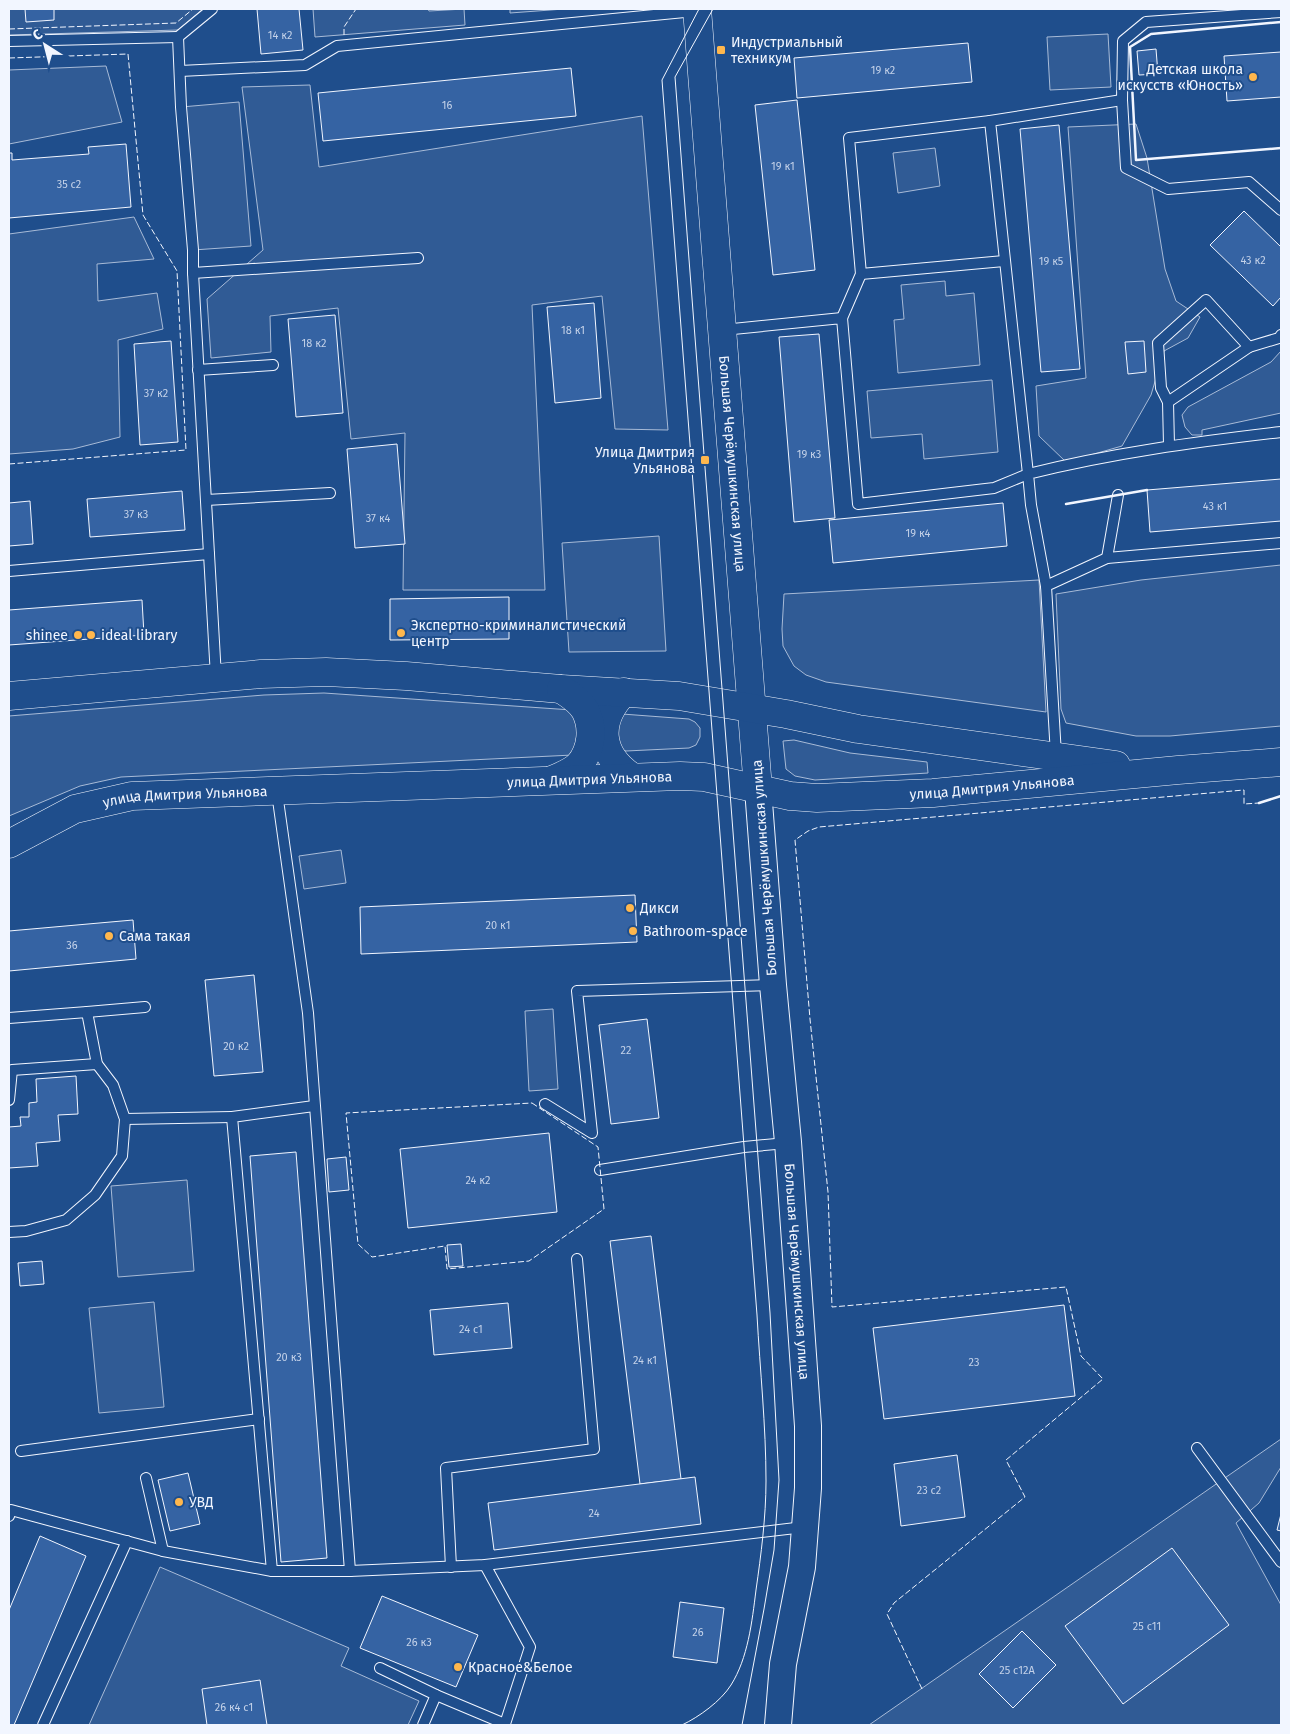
<svg xmlns="http://www.w3.org/2000/svg" width="1290" height="1734" viewBox="0 0 1290 1734" font-family="'Fira Sans',sans-serif">
<style>
.built{fill:#305b95;stroke:#a8bbd7}
.building{fill:#3563a3;stroke:#f2f6ff}
.lines{fill:none;stroke-linecap:round;stroke-linejoin:round}
.service-casing{stroke:#f2f6ff;stroke-width:12}
.tertiary-casing{stroke:#f2f6ff;stroke-width:28}
.secondary-casing{stroke:#f2f6ff;stroke-width:29}
.service{stroke:#1f4e8c;stroke-width:10}
.tertiary{stroke:#1f4e8c;stroke-width:26}
.secondary{stroke:#1f4e8c;stroke-width:28}
.tram{stroke:#f2f6ff;stroke-width:1}
.fence{stroke:#f2f6ff;stroke-width:1;stroke-dasharray:6 2.5;stroke-linecap:butt}
.wall{stroke:#f2f6ff;stroke-width:2.5}
.poi-dot{fill:#ffb74d;stroke:#1f4e8c;stroke-width:2}
.labels{text-anchor:middle;stroke-width:4;stroke-linejoin:round;paint-order:stroke}
.number-label{font-size:11px;fill:#c3d1e8}
.poi-label{font-size:14px;fill:#f2f6ff;stroke:#1f4e8c;text-anchor:start}
.street-label{font-size:14px;fill:#f2f6ff;stroke:#1f4e8c}
</style>
<rect width="100%" height="100%" fill="#1f4e8c"/>
<g class="built">
<path d="M 9,9 L 203,9 L 178,30 L 9,35 Z"/>
<path d="M 313,9 L 428,9 L 429,11 L 464,9 L 465,25 L 315,37 Z"/>
<path d="M 510,9 L 564,9 L 510,13 Z"/>
<path d="M 1108,34 L 1111,87 L 1050,90 L 1047,37 Z"/>
<path d="M 106,66 L 122,122 L 9,144 L 9,70 Z"/>
<path d="M 310,85 L 319,167 L 642,116 L 668,430 L 615,429 L 602,296 L 532,305 L 545,590 L 403,590 L 405,433 L 351,439 L 338,308 L 270,316 L 271,352 L 211,358 L 207,299 L 263,250 L 242,87 Z"/>
<path d="M 239,102 L 251,246 L 193,250 L 181,107 Z"/>
<path d="M 1136,124 L 1147,158 L 1165,269 L 1176,301 L 1200,317 L 1188,338 L 1164,351 L 1151,395 L 1122,446 L 1066,462 L 1039,436 L 1036,386 L 1086,378 L 1068,127 Z"/>
<path d="M 935,148 L 940,186 L 898,193 L 893,153 Z"/>
<path d="M 134,217 L 154,259 L 97,264 L 98,301 L 157,293 L 163,329 L 118,340 L 120,437 L 73,449 L 9,454 L 9,234 Z"/>
<path d="M 945,281 L 946,296 L 974,293 L 980,365 L 898,373 L 894,320 L 904,319 L 901,285 Z"/>
<path d="M 1281,351 L 1281,413 L 1202,430 L 1202,435 L 1192,435 L 1185,427 L 1182,415 L 1188,407 L 1271,362 Z"/>
<path d="M 992,380 L 998,452 L 924,459 L 922,434 L 871,438 L 867,391 Z"/>
<path d="M 659,536 L 666,651 L 569,652 L 562,543 Z"/>
<path d="M 1281,565 L 1281,726 L 1170,736 L 1136,736 L 1066,723 L 1061,709 L 1056,594 L 1141,580 Z"/>
<path d="M 1039,580 L 1046,712 L 826,682 L 806,675 L 794,666 L 783,646 L 782,629 L 784,594 Z"/>
<path d="M 324,693 L 572,710 L 581,715 L 573,755 L 121,777 L 80,786 L 9,816 L 9,716 L 264,695 Z"/>
<path d="M 622,714 L 689,719 L 695,722 L 700,728 L 700,737 L 696,745 L 689,748 L 626,751 L 616,747 L 614,718 Z"/>
<path d="M 794,740 L 850,753 L 927,762 L 928,773 L 815,780 L 795,776 L 786,769 L 783,741 Z"/>
<path d="M 341,850 L 346,883 L 304,889 L 299,856 Z"/>
<path d="M 553,1009 L 558,1089 L 529,1091 L 525,1011 Z"/>
<path d="M 187,1180 L 194,1271 L 118,1277 L 111,1186 Z"/>
<path d="M 154,1302 L 164,1407 L 99,1413 L 89,1308 Z"/>
<path d="M 1281,1439 L 1281,1467 L 1259,1503 L 1236,1523 L 1281,1605 L 1281,1725 L 869,1725 Z"/>
<path d="M 160,1567 L 349,1648 L 341,1666 L 419,1701 L 408,1725 L 89,1725 Z"/>
</g>
<g class="building">
<path d="M 25,9 L 54,9 L 54,20 L 26,22 Z"/>
<path d="M 257,9 L 299,9 L 303,50 L 261,54 Z"/>
<path d="M 968,43 L 972,82 L 797,98 L 794,58 Z"/>
<path d="M 1156,49 L 1158,74 L 1139,75 L 1137,51 Z"/>
<path d="M 1281,52 L 1281,97 L 1227,101 L 1224,56 Z"/>
<path d="M 571,68 L 576,116 L 323,141 L 318,93 Z"/>
<path d="M 797,100 L 815,270 L 773,275 L 755,105 Z"/>
<path d="M 1059,125 L 1080,369 L 1041,372 L 1020,129 Z"/>
<path d="M 126,144 L 131,207 L 9,218 L 9,153 L 12,153 L 12,160 L 89,154 L 88,147 Z"/>
<path d="M 1244,211 L 1281,247 L 1281,297 L 1273,306 L 1210,245 Z"/>
<path d="M 594,303 L 601,398 L 555,403 L 547,307 Z"/>
<path d="M 335,315 L 343,413 L 296,417 L 288,319 Z"/>
<path d="M 819,334 L 835,518 L 794,522 L 779,337 Z"/>
<path d="M 171,341 L 178,442 L 140,445 L 134,344 Z"/>
<path d="M 1144,341 L 1146,372 L 1128,374 L 1125,342 Z"/>
<path d="M 397,444 L 405,544 L 355,548 L 347,449 Z"/>
<path d="M 1281,479 L 1281,521 L 1150,532 L 1147,490 Z"/>
<path d="M 182,491 L 185,530 L 90,537 L 87,499 Z"/>
<path d="M 30,501 L 33,544 L 9,546 L 9,503 Z"/>
<path d="M 1003,503 L 1007,546 L 833,563 L 829,520 Z"/>
<path d="M 509,597 L 509,639 L 390,640 L 390,599 Z"/>
<path d="M 142,600 L 144,635 L 9,645 L 9,610 Z"/>
<path d="M 635,895 L 637,942 L 361,954 L 360,907 Z"/>
<path d="M 133,920 L 136,959 L 9,971 L 9,931 Z"/>
<path d="M 254,975 L 263,1072 L 214,1076 L 205,980 Z"/>
<path d="M 647,1019 L 659,1118 L 611,1124 L 599,1025 Z"/>
<path d="M 76,1076 L 78,1114 L 58,1115 L 60,1141 L 36,1143 L 38,1166 L 9,1168 L 9,1127 L 21,1126 L 20,1117 L 29,1117 L 29,1103 L 37,1102 L 36,1079 Z"/>
<path d="M 549,1133 L 557,1212 L 408,1228 L 400,1149 Z"/>
<path d="M 296,1152 L 327,1558 L 281,1562 L 250,1156 Z"/>
<path d="M 346,1157 L 349,1190 L 329,1192 L 327,1159 Z"/>
<path d="M 651,1236 L 681,1479 L 640,1484 L 610,1241 Z"/>
<path d="M 461,1244 L 463,1266 L 449,1267 L 447,1245 Z"/>
<path d="M 42,1261 L 44,1284 L 20,1286 L 18,1263 Z"/>
<path d="M 508,1303 L 512,1348 L 434,1355 L 430,1310 Z"/>
<path d="M 1064,1305 L 1075,1396 L 884,1419 L 873,1328 Z"/>
<path d="M 957,1455 L 965,1517 L 901,1526 L 894,1464 Z"/>
<path d="M 188,1473 L 200,1524 L 170,1531 L 158,1480 Z"/>
<path d="M 695,1477 L 701,1524 L 494,1550 L 488,1503 Z"/>
<path d="M 1281,1514 L 1281,1531 L 1277,1530 Z"/>
<path d="M 40,1536 L 86,1556 L 14,1725 L 9,1725 L 9,1610 Z"/>
<path d="M 1172,1548 L 1229,1625 L 1123,1704 L 1065,1626 Z"/>
<path d="M 382,1596 L 478,1635 L 456,1687 L 360,1648 Z"/>
<path d="M 680,1602 L 724,1608 L 717,1663 L 673,1657 Z"/>
<path d="M 1022,1631 L 1056,1665 L 1013,1708 L 979,1674 Z"/>
<path d="M 260,1680 L 267,1725 L 207,1725 L 202,1689 Z"/>
</g>
<g class="lines">
<defs>
<g id="service">
<path d="M 212,9 L 178,37 L 181,107 L 193,250 L 193,273 L 216,677"/>
<path d="M 1281,12 L 1146,22 L 1123,41 L 1122,100 L 1126,168 L 1168,189 L 1249,182 L 1281,210"/>
<path d="M 9,41 L 178,37"/>
<path d="M 180,71 L 305,65 L 337,46 L 695,11"/>
<path d="M 193,273 L 418,258"/>
<path d="M 861,274 L 1004,261"/>
<path d="M 842,318 L 861,274 L 849,138 L 990,121"/>
<path d="M 723,330 L 842,318 L 858,504 L 994,488 L 1028,474 L 990,121 L 1122,100"/>
<path d="M 198,370 L 273,365"/>
<path d="M 1168,402 L 1161,388 L 1158,343 L 1206,300 L 1249,347"/>
<path d="M 1169,445 L 1168,402 L 1249,347 L 1279,338 L 1281,335"/>
<path d="M 206,500 L 330,493"/>
<path d="M 1107,558 L 1118,495"/>
<path d="M 9,571 L 209,554"/>
<path d="M 1046,586 L 1031,505 L 1028,474 C 1112,453 1195,442 1281,432"/>
<path d="M 1056,755 L 1046,586 L 1107,558 L 1281,543"/>
<path d="M 277,793 L 308,1013 L 350,1571"/>
<path d="M 87,1012 L 145,1007"/>
<path d="M 9,1018 L 87,1012 L 97,1064 L 113,1085 L 125,1119 L 122,1156 L 95,1195 L 66,1220 L 26,1231 L 9,1232"/>
<path d="M 9,1100 L 12,1070 L 97,1064"/>
<path d="M 545,1104 L 592,1133 L 577,991 L 773,985"/>
<path d="M 125,1119 L 232,1117"/>
<path d="M 600,1170 L 744,1147 L 787,1143"/>
<path d="M 1197,1448 L 1281,1562"/>
<path d="M 21,1451 L 259,1419"/>
<path d="M 146,1478 L 163,1551"/>
<path d="M 9,1516 L 11,1510 L 163,1551 L 272,1571 L 350,1571 L 485,1565 L 804,1527"/>
<path d="M 451,1567 L 446,1468 L 594,1449 L 577,1259"/>
<path d="M 272,1571 L 232,1117 L 314,1106"/>
<path d="M 380,1668 L 436,1695 L 505,1724 L 530,1647 L 485,1565"/>
<path d="M 43,1725 L 127,1541"/>
<path d="M 423,1725 L 436,1695"/>
</g>
<g id="tertiary">
<path id="s1" d="M 758,789 L 773,985 L 788,1142 L 808,1426 L 808,1488 L 802,1567 L 783,1664 L 778,1725"/>
</g>
<g id="secondary">
<path id="s2" d="M 697,9 L 758,789"/>
<path d="M 624,692 C 596,721 598,754 632,777"/>
<path d="M 9,696 L 261,674 L 326,672 L 406,676 L 561,689 L 679,696 L 786,714 L 858,729 L 1116,765"/>
<path d="M 552,780 C 562,776 572,772 579,765 C 592,750 594,727 585,710 C 579,700 570,695 561,689"/>
<path id="s3" d="M 9,844 L 75,809 L 132,796 L 680,776 L 704,777 L 790,796 L 817,798 L 933,793 L 1178,770 L 1281,762"/>
</g>
</defs>
<use href="#service" class="service-casing"/>
<use href="#tertiary" class="tertiary-casing"/>
<use href="#secondary" class="secondary-casing"/>
<use href="#service" class="service"/>
<use href="#tertiary" class="tertiary"/>
<use href="#secondary" class="secondary"/>
<g class="tram">
<path d="M 713,9 L 675,77 L 770,1313 L 779,1480 L 774,1550 L 764,1609 L 742,1725"/>
<path d="M 682,1725 C 699,1717 721,1701 731,1685 C 748,1658 752,1622 756,1590 C 761,1555 766,1517 766,1481 C 766,1426 760,1370 757,1315 L 662,80 L 699,9"/>
</g>
<g class="fence">
<path d="M 9,29 L 176,23 L 193,9"/>
<path d="M 344,35 L 344,27 L 356,9"/>
<path d="M 9,58 L 128,54 L 143,215 L 177,271 L 186,450 L 9,464"/>
<path d="M 532,1103 L 598,1147 L 604,1209 L 529,1261 L 447,1269 L 445,1246 L 372,1257 L 358,1244 L 346,1113 Z"/>
<path d="M 922,1689 L 887,1614 L 894,1603 L 1025,1497 L 1006,1460 L 1103,1379 L 1081,1356 L 1066,1287 L 832,1307 L 828,1192 L 810,1019 L 795,840 L 808,831 L 819,827 L 1244,790 L 1244,804 L 1259,803"/>
</g>
<g class="wall">
<path d="M 1281,22 L 1151,34 L 1130,47 L 1136,160 L 1281,148"/>
<path d="M 1066,504 L 1147,490"/>
<path d="M 1259,803 L 1281,796"/>
</g>
</g>
<g class="poi-dot">
<rect x="716" y="45" width="10" height="10" rx="2.5"/>
<circle cx="1253" cy="77" r="5"/>
<rect x="700" y="455" width="10" height="10" rx="2.5"/>
<circle cx="401" cy="633" r="5"/>
<circle cx="78" cy="635" r="5"/>
<circle cx="91" cy="635" r="5"/>
<circle cx="630" cy="908" r="5"/>
<circle cx="633" cy="931" r="5"/>
<circle cx="109" cy="936" r="5"/>
<circle cx="179" cy="1502" r="5"/>
<circle cx="458" cy="1667" r="5"/>
</g>
<g class="labels">
<g class="number-label">
<text x="280" y="39">14 к2</text>
<text x="883" y="74">19 к2</text>
<text x="447" y="109">16</text>
<text x="783" y="170">19 к1</text>
<text x="69" y="188">35 с2</text>
<text x="1253" y="264">43 к2</text>
<text x="1051" y="265">19 к5</text>
<text x="573" y="334">18 к1</text>
<text x="314" y="347">18 к2</text>
<text x="156" y="397">37 к2</text>
<text x="809" y="458">19 к3</text>
<text x="1215" y="510">43 к1</text>
<text x="136" y="518">37 к3</text>
<text x="378" y="522">37 к4</text>
<text x="918" y="537">19 к4</text>
<text x="498" y="929">20 к1</text>
<text x="72" y="949">36</text>
<text x="236" y="1050">20 к2</text>
<text x="626" y="1054">22</text>
<text x="478" y="1184">24 к2</text>
<text x="471" y="1333">24 с1</text>
<text x="289" y="1361">20 к3</text>
<text x="645" y="1364">24 к1</text>
<text x="974" y="1366">23</text>
<text x="929" y="1494">23 c2</text>
<text x="594" y="1517">24</text>
<text x="1147" y="1630">25 c11</text>
<text x="698" y="1636">26</text>
<text x="419" y="1646">26 к3</text>
<text x="1017" y="1674">25 c12A</text>
<text x="234" y="1711">26 к4 с1</text>
</g>
<g class="poi-label">
<text x="731" y="47">Индустриальный<tspan x="731" dy="16">техникум</tspan></text>
<text x="1243" y="74" text-anchor="end">Детская школа<tspan x="1243" dy="16">искусств «Юность»</tspan></text>
<text x="695" y="457" text-anchor="end">Улица Дмитрия<tspan x="695" dy="16">Ульянова</tspan></text>
<text x="411" y="630">Экспертно-криминалистический<tspan x="411" dy="16">центр</tspan></text>
<text x="68" y="640" text-anchor="end">shinee</text>
<text x="101" y="640">ideal library</text>
<text x="640" y="913">Дикси</text>
<text x="643" y="936">Bathroom-space</text>
<text x="119" y="941">Сама такая</text>
<text x="189" y="1507">УВД</text>
<text x="468" y="1672">Красное&amp;Белое</text>
</g>
<g class="street-label">
<text dy="5" stroke="none"><textPath href="#s2" startOffset="456">Большая Черёмушкинская улица</textPath></text>
<text dy="5" stroke="none"><textPath href="#s3" startOffset="591">улица Дмитрия Ульянова</textPath></text>
<text dy="5" stroke="none"><textPath href="#s3" startOffset="996">улица Дмитрия Ульянова</textPath></text>
<text dy="5" stroke="none"><textPath href="#s3" startOffset="186">улица Дмитрия Ульянова</textPath></text>
<text transform="translate(764 868) rotate(-94)" y="5">Большая Черёмушкинская улица</text>
<text dy="5" stroke="none"><textPath href="#s1" startOffset="484">Большая Черёмушкинская улица</textPath></text>
</g>
</g>
<rect width="1290" height="1734" fill="none" stroke="#f2f6ff" stroke-width="20"/>
<g transform="translate(45 45) rotate(324)" stroke="#1f4e8c" stroke-width="4" paint-order="stroke">
<path d="M0-4L9 19L0 12L-9 19Z" fill="#f2f6ff"/>
<text y="-8" font-size="14" font-weight="bold" text-anchor="middle" fill="#f2f6ff">С</text>
</g>
</svg>
